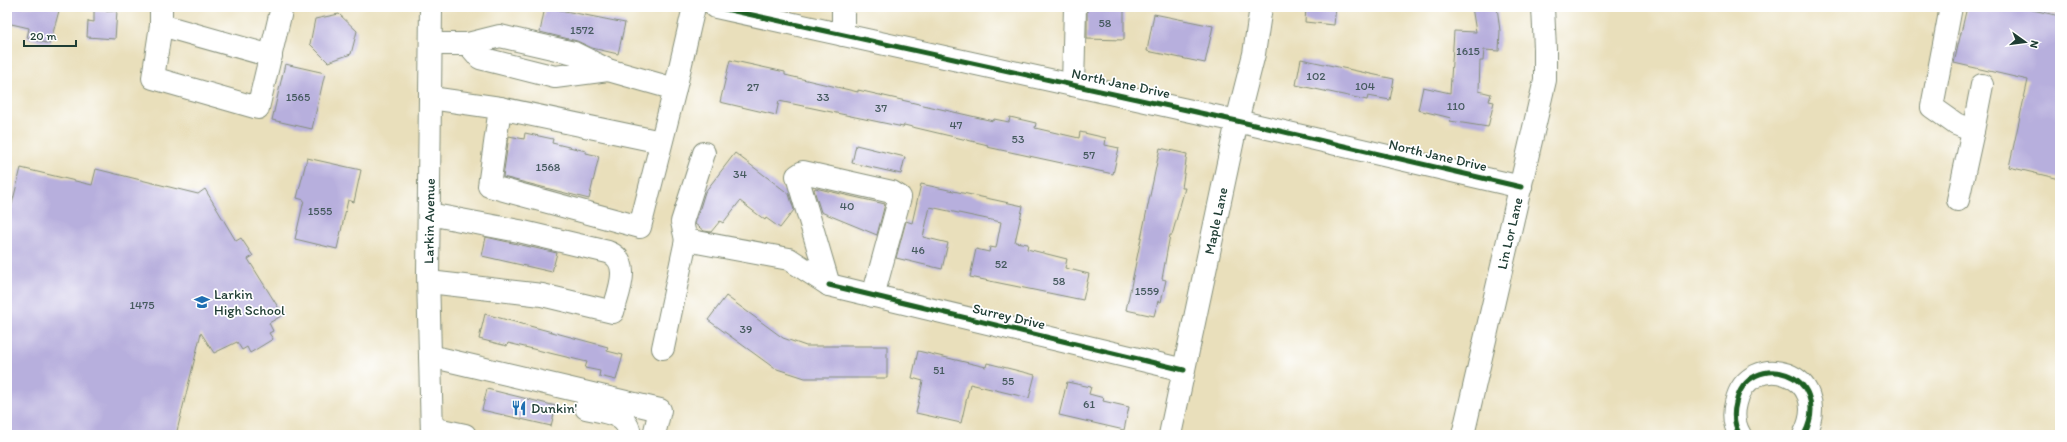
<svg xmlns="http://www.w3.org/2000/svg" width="2067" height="442" viewBox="0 0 2067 442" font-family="Itim,sans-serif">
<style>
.building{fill:#b7afdd}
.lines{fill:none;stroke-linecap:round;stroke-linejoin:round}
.minor-casing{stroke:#848e78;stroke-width:24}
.major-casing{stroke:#848e78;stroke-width:24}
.minor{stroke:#fff;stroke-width:22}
.major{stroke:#fff;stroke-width:22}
.cycleway-casing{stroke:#fff;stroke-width:8}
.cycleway{stroke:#1b5e20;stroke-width:5}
.labels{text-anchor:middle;stroke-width:3.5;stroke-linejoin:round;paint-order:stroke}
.number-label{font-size:12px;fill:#455a5e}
.street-label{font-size:14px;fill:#1f3d34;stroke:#fff}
.poi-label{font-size:14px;fill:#1f3d34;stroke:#fff;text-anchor:start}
</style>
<rect width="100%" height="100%" fill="#fff"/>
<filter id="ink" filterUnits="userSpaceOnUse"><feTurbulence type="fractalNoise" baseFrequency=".025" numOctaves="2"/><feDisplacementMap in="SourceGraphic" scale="8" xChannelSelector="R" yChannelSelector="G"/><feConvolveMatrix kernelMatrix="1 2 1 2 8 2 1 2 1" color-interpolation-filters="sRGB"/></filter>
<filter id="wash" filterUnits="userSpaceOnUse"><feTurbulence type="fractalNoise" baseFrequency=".012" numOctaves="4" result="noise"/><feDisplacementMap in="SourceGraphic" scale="16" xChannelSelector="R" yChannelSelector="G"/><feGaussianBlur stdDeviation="0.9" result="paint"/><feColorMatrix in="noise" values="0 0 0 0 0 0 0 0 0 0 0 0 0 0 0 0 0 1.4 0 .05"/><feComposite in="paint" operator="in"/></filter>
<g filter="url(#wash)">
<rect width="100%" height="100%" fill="#e9dfbb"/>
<g id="blocks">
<g class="building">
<path d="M 7,7 L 60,7 L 50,44 L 27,38 L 29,28 L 7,23 Z"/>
<path d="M 545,7 L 625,23 L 618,54 L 592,48 L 577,41 L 540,32 Z"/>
<path d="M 1087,7 L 1124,7 L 1124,40 L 1087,39 Z"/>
<path d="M 1306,7 L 1336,7 L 1334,25 L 1305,22 Z"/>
<path d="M 1472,7 L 1497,7 L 1500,31 L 1499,51 L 1484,50 L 1483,61 L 1480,61 L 1479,91 L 1491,94 L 1489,101 L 1494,102 L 1488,127 L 1450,121 L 1451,118 L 1418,110 L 1423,87 L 1450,93 L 1454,31 L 1476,32 Z"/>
<path d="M 1967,7 L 2019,7 L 2060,16 L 2060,179 L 2009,167 L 2028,80 L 1954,63 Z"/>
<path d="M 94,10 L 117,11 L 115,39 L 87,37 L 88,21 L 94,22 Z"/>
<path d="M 339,14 L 357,31 L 351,54 L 328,62 L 310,44 L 315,19 Z"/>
<path d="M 1154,14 L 1213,26 L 1205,63 L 1147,51 Z"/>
<path d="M 1301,59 L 1394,79 L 1390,100 L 1368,96 L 1367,100 L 1296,85 Z"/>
<path d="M 730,60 L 785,72 L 785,75 L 858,92 L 858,90 L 993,121 L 994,119 L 1009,122 L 1010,117 L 1036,123 L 1035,128 L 1079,138 L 1080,132 L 1106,138 L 1105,145 L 1119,148 L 1113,174 L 987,147 L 988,145 L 904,125 L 903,127 L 779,101 L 776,115 L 720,102 Z"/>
<path d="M 285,64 L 325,73 L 312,129 L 272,120 Z"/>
<path d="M 525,133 L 553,139 L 552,143 L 586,151 L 586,153 L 599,156 L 589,199 L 503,177 L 509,136 L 524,139 Z"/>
<path d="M 856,145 L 905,157 L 901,174 L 852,163 Z"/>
<path d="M 1160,148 L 1187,154 L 1182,188 L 1185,188 L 1172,235 L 1170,235 L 1162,279 L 1166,280 L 1161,302 L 1158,301 L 1154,316 L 1126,310 Z"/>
<path d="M 735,153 L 789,194 L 794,210 L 780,228 L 766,218 L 765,220 L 740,201 L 723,223 L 720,221 L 711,232 L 704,231 L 695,224 L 705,192 Z"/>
<path d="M 307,158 L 361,170 L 354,202 L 348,200 L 337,249 L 295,239 L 304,200 L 297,198 Z"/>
<path d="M 21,168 L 92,185 L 96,169 L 198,194 L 205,189 L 236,241 L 241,238 L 253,256 L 248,259 L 283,315 L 269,323 L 273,331 L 269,333 L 273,339 L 250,353 L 247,347 L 242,350 L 237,342 L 214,353 L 201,333 L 176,435 L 7,435 L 7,224 Z"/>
<path d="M 921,184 L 1023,206 L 1015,242 L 1028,244 L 1027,249 L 1067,259 L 1065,268 L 1089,274 L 1083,300 L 970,277 L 976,249 L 989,252 L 990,247 L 996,248 L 1001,222 L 930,207 L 923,237 L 948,243 L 942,269 L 896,258 L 906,221 L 912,223 Z"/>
<path d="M 815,188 L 885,204 L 877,235 L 821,212 L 814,190 Z"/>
<path d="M 486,237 L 557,253 L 552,272 L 482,256 Z"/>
<path d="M 726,296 L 783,338 L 806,346 L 887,346 L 887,378 L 805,378 L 774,368 L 708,320 Z"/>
<path d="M 485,314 L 608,347 L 607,351 L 623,355 L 616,380 L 599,376 L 600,371 L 585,368 L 587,362 L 508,343 L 507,346 L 479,339 Z"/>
<path d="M 918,351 L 986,367 L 987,363 L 1035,375 L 1029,398 L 970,384 L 961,423 L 916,413 L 923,381 L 912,378 Z"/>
<path d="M 1067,382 L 1091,387 L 1089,394 L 1104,398 L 1103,401 L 1129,407 L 1124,430 L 1059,415 Z"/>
<path d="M 487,389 L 556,406 L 551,426 L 482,410 Z"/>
</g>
</g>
</g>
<g filter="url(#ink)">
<use href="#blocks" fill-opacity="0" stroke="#848e78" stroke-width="1"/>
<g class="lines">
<defs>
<g id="minor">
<path d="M 161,7 L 161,25 L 153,78 L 258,108 L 282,7"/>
<path d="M 716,7 L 1237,121 L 1521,187"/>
<path d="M 1951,7 L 1932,107 L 1956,124 L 1973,131 L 1958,200"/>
<path d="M 161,25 L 271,56"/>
<path d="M 843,35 L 843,7"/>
<path d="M 431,44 L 468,44 L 500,36 L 574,53 L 608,70 L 675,89 L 640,227 L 489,186 L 500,108 L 431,98"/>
<path d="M 468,44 L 480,58 L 555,77 L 608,70"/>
<path d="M 1073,85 L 1075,7"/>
<path d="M 675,89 L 694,7"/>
<path d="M 500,108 L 661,142"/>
<path d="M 1973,131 L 1982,85"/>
<path d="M 429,214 L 519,231 L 608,252 C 633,261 618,293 613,312 L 542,295 L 429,282"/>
<path d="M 686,240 L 682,222 L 704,153"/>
<path d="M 829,285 L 797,176 L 803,172 L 892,192 L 900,197 L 873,296"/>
<path d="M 663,348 L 686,240 L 789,259 L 829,285 L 1184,370"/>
<path d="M 430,356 L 660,410 L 654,435"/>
<path d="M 586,408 C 603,412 628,413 630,435"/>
<path d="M 432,428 L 465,435"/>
<path id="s1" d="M 1170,435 L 1237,121 L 1254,54 L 1261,7"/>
<path id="s2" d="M 1463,435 L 1545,80 L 1545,49 L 1543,7"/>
<path d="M 1740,435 C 1734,425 1733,414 1736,403 C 1748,347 1836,372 1804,435"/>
</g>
<path id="major" d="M 431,7 L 428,275 L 432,435"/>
</defs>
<use href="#minor" class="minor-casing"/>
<use href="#major" class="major-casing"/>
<use href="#minor" class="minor"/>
<use href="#major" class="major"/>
<defs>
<g id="cycleway">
<path d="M 716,7 L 1237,121 L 1521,187"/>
<path d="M 829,285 L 1184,370"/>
<path d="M 1740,435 C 1734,425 1733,414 1736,403 C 1748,347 1836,372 1804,435"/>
</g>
</defs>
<use href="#cycleway" class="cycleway-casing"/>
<use href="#cycleway" class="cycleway"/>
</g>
</g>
<defs>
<symbol id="school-bare" viewBox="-9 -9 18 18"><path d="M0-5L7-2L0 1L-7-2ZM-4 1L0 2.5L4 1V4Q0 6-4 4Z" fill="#1f6fb2" stroke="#fff" stroke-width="2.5" paint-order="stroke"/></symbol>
<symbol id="restaurant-bare" viewBox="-9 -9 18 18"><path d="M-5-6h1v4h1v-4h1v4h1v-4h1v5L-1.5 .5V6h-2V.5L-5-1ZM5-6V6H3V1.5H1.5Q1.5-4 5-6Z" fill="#1f6fb2" stroke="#fff" stroke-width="2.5" paint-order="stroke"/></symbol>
</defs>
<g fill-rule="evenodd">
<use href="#school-bare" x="191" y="291" width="22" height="22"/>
<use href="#restaurant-bare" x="508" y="397" width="22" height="22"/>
</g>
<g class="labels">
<g class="number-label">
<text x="1105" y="27">58</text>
<text x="582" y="34">1572</text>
<text x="1468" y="55">1615</text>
<text x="1316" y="80">102</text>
<text x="1365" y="90">104</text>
<text x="753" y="91">27</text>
<text x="298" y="101">1565</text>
<text x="823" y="101">33</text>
<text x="1456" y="110">110</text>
<text x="881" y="112">37</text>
<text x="956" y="129">47</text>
<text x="1018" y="143">53</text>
<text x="1089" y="159">57</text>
<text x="548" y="171">1568</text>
<text x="740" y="178">34</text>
<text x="847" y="210">40</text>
<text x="320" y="215">1555</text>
<text x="918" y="254">46</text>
<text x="1001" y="268">52</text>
<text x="1059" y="285">58</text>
<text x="1147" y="295">1559</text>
<text x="142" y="309">1475</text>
<text x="746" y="333">39</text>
<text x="939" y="374">51</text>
<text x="1008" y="385">55</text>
<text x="1089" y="408">61</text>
</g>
<g class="street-label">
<text transform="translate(1121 83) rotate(12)" y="5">North Jane Drive</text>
<text transform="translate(1438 155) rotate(13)" y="5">North Jane Drive</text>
<text transform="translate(429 221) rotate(-89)" y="5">Larkin Avenue</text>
<text dy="5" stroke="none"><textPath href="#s1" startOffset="219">Maple Lane</textPath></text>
<text dy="5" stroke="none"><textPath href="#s2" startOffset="207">Lin Lor Lane</textPath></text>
<text transform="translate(1009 316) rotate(13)" y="5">Surrey Drive</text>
</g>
<g class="poi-label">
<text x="214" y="299">Larkin<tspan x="214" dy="16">High School</tspan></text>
<text x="531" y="413">Dunkin'</text>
</g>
</g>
<rect width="2067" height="442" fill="none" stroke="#fff" stroke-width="24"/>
<g transform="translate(2025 42) rotate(104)" stroke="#ffffff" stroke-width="3" paint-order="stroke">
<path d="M0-3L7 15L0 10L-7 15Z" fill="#1f3d34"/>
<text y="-6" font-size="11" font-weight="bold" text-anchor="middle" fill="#1f3d34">N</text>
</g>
<path d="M24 40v6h52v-6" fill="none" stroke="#1f3d34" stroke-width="2"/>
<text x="30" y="40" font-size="12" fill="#1f3d34" stroke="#ffffff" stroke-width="3" paint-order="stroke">20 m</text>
</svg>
